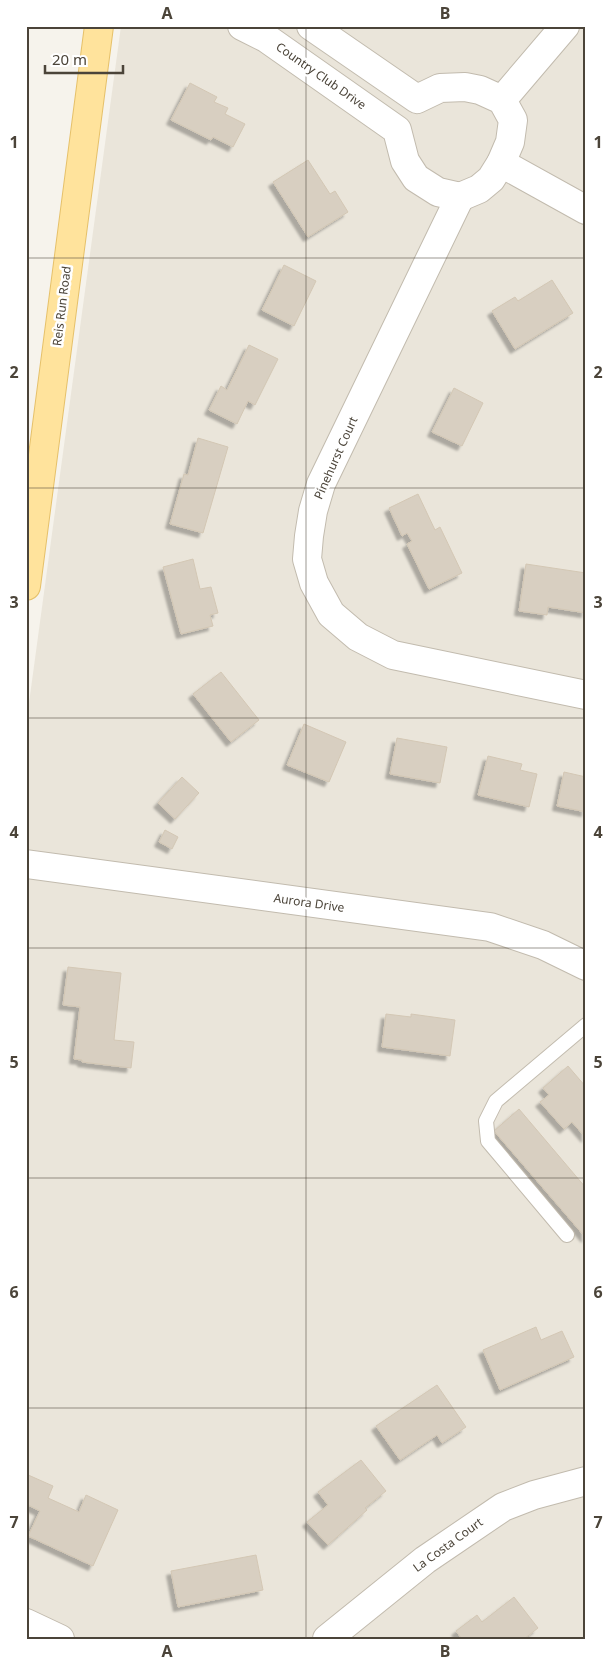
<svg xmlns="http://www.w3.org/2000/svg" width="612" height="1665" viewBox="0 0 612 1665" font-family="'Noto Sans',sans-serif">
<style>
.residential{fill:#eae5da}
.building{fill:#d8cfc1;stroke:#d3c7b4;filter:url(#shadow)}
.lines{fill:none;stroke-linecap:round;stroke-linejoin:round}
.lane-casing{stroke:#c2bbae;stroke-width:16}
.street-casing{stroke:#c2bbae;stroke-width:30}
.primary-casing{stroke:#e6c16a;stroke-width:30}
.lane{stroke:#fff;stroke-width:14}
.street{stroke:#fff;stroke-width:28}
.primary{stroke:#ffe39c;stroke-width:28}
.grid{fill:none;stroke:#4b4439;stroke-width:1;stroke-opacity:0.55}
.labels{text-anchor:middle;stroke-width:5;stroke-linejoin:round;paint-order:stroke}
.street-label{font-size:12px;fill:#4b4439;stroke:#fff}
.neatline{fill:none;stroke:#4b4439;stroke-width:2}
.grid-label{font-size:16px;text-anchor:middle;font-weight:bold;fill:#4b4439}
</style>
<defs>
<filter id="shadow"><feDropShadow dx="-4.5" dy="4.5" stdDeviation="1" flood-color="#0004"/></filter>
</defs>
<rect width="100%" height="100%" fill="#f6f3ec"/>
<path class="residential" d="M 121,26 L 586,26 L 586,1639 L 26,1639 L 26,725 Z"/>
<g class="building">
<path d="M 190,83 L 217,97 L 214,102 L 228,108 L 225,114 L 245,124 L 233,147 L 213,137 L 211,140 L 171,120 Z"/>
<path d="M 308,160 L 330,194 L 335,191 L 348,212 L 308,237 L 273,182 Z"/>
<path d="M 284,265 L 316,281 L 294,326 L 262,310 Z"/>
<path d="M 552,280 L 573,313 L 515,349 L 492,311 L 515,297 L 518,301 Z"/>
<path d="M 249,345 L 278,359 L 255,405 L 248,401 L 237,424 L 209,410 L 221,386 L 227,390 Z"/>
<path d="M 454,388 L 483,403 L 462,446 L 432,432 Z"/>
<path d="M 198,438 L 228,447 L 203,533 L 170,524 L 184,474 L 188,475 Z"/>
<path d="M 418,494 L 435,530 L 440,527 L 462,573 L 429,589 L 407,544 L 412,541 L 407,533 L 402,536 L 389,508 Z"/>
<path d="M 193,559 L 200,589 L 211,587 L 218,613 L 210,615 L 213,626 L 181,634 L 163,567 Z"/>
<path d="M 526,564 L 586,573 L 586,613 L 548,607 L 547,615 L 519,611 Z"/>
<path d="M 221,672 L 259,720 L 231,742 L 193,694 Z"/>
<path d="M 304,724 L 346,742 L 329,782 L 287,765 Z"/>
<path d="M 397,738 L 447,747 L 440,783 L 390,774 Z"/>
<path d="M 488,756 L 522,764 L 520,770 L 537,774 L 529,807 L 478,795 Z"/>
<path d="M 564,772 L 586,777 L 586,812 L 557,806 Z"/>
<path d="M 182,777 L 199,793 L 175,819 L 158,803 Z"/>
<path d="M 165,830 L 178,837 L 172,849 L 159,842 Z"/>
<path d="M 68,967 L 121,973 L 114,1040 L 134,1042 L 131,1068 L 82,1062 L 82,1060 L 74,1059 L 80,1007 L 63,1005 Z"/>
<path d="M 386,1014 L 411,1017 L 411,1014 L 455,1020 L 450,1056 L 382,1047 Z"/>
<path d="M 568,1066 L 586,1087 L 586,1138 L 572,1122 L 564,1129 L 540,1102 L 549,1095 L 543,1088 Z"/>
<path d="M 519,1109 L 586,1188 L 586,1238 L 494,1131 Z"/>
<path d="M 536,1327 L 541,1340 L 562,1331 L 574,1357 L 500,1390 L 483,1350 Z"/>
<path d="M 437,1385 L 466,1427 L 442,1443 L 437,1435 L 400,1460 L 376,1426 Z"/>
<path d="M 361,1460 L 386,1491 L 365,1508 L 367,1510 L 328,1545 L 307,1522 L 328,1505 L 318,1492 Z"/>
<path d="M 26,1474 L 53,1486 L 48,1498 L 79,1512 L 86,1495 L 118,1510 L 93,1566 L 28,1536 L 40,1511 L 26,1504 Z"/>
<path d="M 256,1555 L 263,1590 L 178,1607 L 171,1571 Z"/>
<path d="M 514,1597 L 538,1628 L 524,1639 L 462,1639 L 456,1631 L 477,1615 L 482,1622 Z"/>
</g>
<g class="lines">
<defs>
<path id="lane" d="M 567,1235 L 488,1141 L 486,1121 L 496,1101 L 586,1025"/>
<g id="street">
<path d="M 242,26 L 266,38 L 397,130 L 405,161 L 416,178 L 438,192 L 460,197 L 479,189 L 491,179 L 501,163 L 586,210"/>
<path d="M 311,26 L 417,99 L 440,88 L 465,87 L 480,90 L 502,100 L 513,120 L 510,142 L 501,163"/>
<path d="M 502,100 L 565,26"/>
<path d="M 460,197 L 321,484 L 313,511 L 309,536 L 307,559 L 314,583 L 331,614 L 358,637 L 393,655 L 586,695"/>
<path d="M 26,864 L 490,927 L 543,945 L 586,966"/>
<path d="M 26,1623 L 60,1639"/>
<path d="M 327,1639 L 425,1560 L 503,1507 L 534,1495 L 586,1481"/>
</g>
<path id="primary" d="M 26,586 L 99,26"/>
</defs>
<use href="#lane" class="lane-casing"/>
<use href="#street" class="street-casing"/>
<use href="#primary" class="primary-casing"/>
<use href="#lane" class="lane"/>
<use href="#street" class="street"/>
<use href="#primary" class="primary"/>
</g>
<path class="grid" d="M 306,26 L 306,1639M 26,258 L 586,258M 26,488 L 586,488M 26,718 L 586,718M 26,948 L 586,948M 26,1178 L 586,1178M 26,1408 L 586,1408"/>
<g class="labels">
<g class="street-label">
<text transform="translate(321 76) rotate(35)" y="4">Country Club Drive</text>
<text transform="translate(62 306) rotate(-83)" y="4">Reis Run Road</text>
<text transform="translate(336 458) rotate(-66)" y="4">Pinehurst Court</text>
<text transform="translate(309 903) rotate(8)" y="4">Aurora Drive</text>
<text transform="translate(448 1545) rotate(-36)" y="4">La Costa Court</text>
</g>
</g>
<rect width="612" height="1665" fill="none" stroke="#ffffff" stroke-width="55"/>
<path d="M45 65v8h78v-8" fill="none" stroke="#4b4439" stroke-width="2.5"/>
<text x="52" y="65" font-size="15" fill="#4b4439" stroke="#ffffff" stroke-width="4" paint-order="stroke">20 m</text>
<rect x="28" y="28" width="556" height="1610" class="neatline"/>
<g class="grid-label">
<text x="167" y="19">A</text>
<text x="445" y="19">B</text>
<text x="14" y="148">1</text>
<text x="598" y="148">1</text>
<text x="14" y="378">2</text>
<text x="598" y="378">2</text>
<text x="14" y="608">3</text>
<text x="598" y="608">3</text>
<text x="14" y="838">4</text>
<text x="598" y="838">4</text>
<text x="14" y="1068">5</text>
<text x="598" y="1068">5</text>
<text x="14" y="1298">6</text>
<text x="598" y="1298">6</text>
<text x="14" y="1528">7</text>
<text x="598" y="1528">7</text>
<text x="167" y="1657">A</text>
<text x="445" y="1657">B</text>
</g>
</svg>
